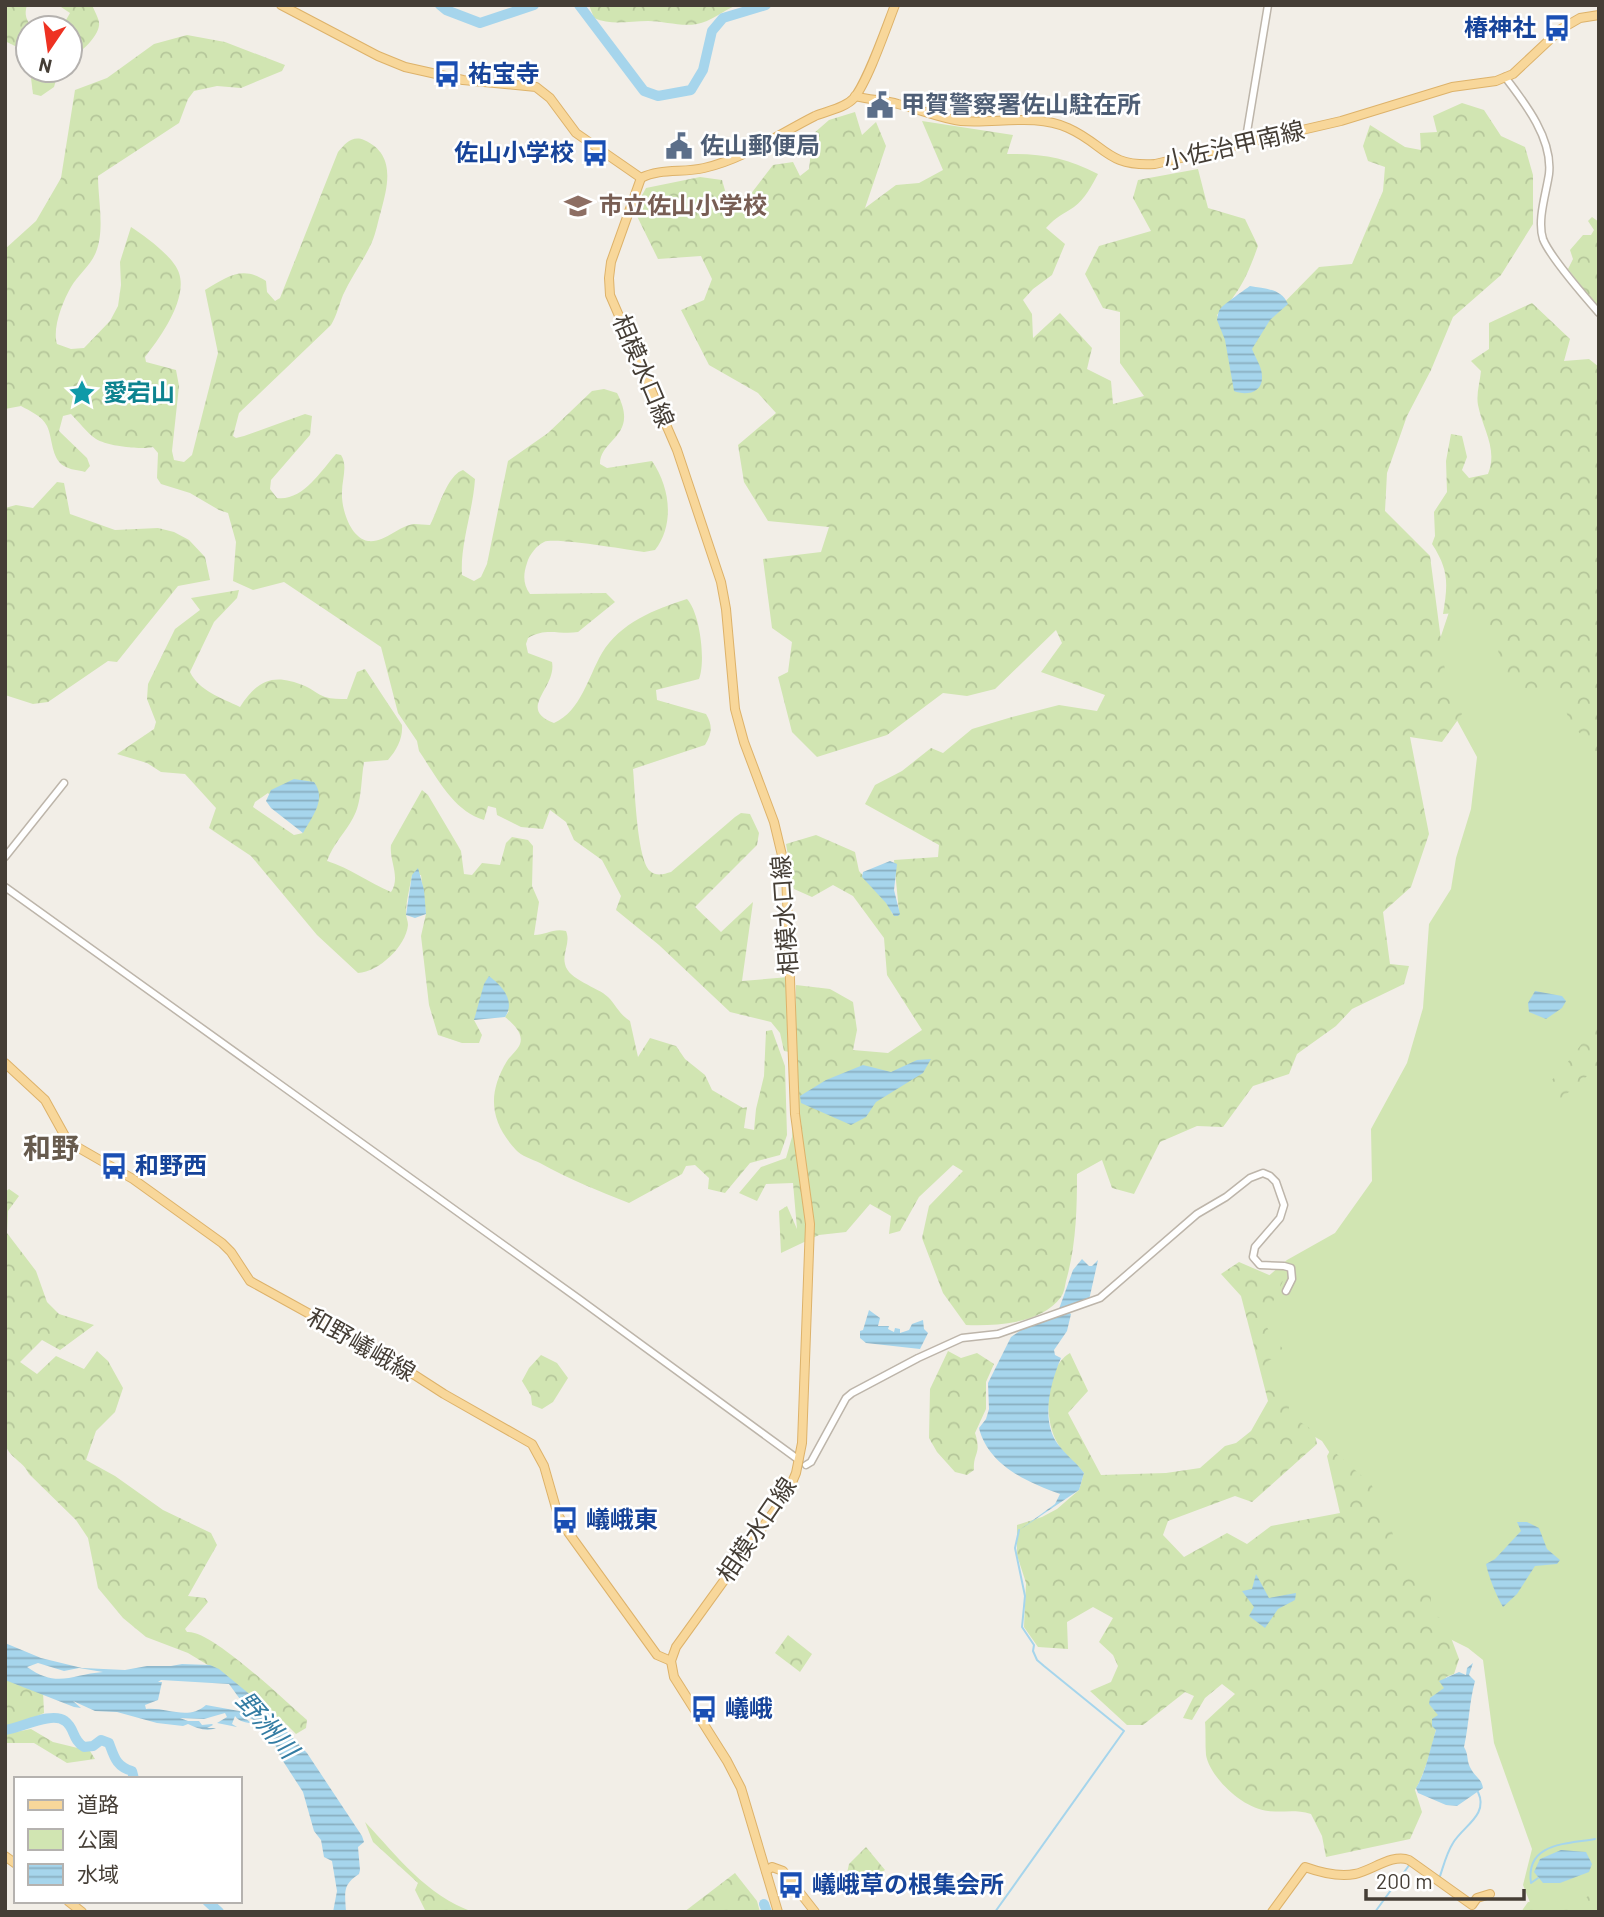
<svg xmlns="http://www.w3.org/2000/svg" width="1604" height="1917" viewBox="0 0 1604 1917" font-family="Barlow,'Noto Sans JP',sans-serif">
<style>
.green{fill:#d1e5b2}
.forest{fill:url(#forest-crowns);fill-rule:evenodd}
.water{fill:url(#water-rules);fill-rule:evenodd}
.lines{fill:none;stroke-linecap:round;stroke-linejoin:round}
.stream{stroke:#a6d5ec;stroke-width:2}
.river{stroke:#a6d5ec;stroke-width:10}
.minor-casing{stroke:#bdb5aa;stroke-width:9}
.major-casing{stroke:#ddb26a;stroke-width:10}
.minor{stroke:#fff;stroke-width:6}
.major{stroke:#f8d79a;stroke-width:8}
.labels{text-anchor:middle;stroke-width:5;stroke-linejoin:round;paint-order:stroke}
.transit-label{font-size:24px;font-weight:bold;fill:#164399;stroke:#fff;text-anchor:start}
.service-label{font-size:24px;font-weight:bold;fill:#4e5e75;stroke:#fff;text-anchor:start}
.street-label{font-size:24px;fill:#453e36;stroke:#fff}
.education-label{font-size:24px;font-weight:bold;fill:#785e54;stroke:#fff;text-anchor:start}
.culture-label{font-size:24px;font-weight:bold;fill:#0d838f;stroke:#fff;text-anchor:start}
.water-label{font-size:26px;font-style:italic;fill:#337ca3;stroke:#fff}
.quarter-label{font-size:28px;font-weight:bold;fill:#675b4e;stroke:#fff}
</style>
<defs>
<pattern id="forest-crowns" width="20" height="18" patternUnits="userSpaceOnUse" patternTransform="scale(1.75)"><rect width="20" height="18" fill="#d1e5b2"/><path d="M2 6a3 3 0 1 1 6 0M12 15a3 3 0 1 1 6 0" fill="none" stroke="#b5c69a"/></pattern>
<pattern id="water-rules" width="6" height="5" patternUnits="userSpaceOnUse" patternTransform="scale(1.75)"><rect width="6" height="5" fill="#a6d5ec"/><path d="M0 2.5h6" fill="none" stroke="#89aec0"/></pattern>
</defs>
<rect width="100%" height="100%" fill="#f2eee7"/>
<path class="green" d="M 1468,603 L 1570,689 L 1599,730 L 1599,1912 L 1533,1910 L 1523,1885 L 1532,1849 L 1494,1743 L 1483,1660 L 1468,1648 L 1428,1628 L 1386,1566 L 1345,1476 L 1322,1441 L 1283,1418 L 1267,1376 L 1259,1324 L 1265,1279 L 1287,1260 L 1335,1233 L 1372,1181 L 1371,1129 L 1407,1063 L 1423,1008 L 1429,924 L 1451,889 L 1456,858 L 1471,809 L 1477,757 L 1441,691 L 1437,648 L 1450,609 Z"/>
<g class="forest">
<path d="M 5,5 L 27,5 C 24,15 26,20 33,28 L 28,28 L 28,60 C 26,49 14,46 5,41 Z"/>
<path d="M 58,5 L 92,5 C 94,10 98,17 99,22 C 101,36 79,53 70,60 L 70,28 L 57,28 L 66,20 L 70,13 Z"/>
<path d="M 589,5 L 737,5 C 724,10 710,22 697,24 C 681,27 664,21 648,21 C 629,21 612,26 594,18 Z"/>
<path d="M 187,35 L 225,42 L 285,65 L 282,71 L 241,88 L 217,86 L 194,91 L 188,99 L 179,123 L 98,176 C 98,199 105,230 96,252 C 91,265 78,275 71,287 C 63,301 52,328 57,344 L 71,349 L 84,348 L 110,321 L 118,306 L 121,285 L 120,262 L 131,227 C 145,236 174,257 179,273 C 188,299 160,338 145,357 L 146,362 L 176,370 L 179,386 L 172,451 L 174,460 L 184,462 L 192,455 L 218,353 L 205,290 C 227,277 242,265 266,281 L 267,292 L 275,301 L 280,298 L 338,152 C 345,144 352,135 364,140 C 396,154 388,185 381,211 C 378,221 376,233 372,242 C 364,260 351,277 343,295 C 339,305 337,315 331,325 L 239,413 L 233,436 L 236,438 L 244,436 L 305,414 L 312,416 L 310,435 L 271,480 L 270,489 L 277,498 C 303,501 320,472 336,454 L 341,455 C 348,466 342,479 342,492 C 341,508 350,538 368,541 C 385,543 398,526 414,524 C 419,524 425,525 430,525 C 438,510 447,475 463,470 L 475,479 C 473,511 460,544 462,575 L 474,581 L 481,577 L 487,564 L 508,461 L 548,433 L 592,391 L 604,389 L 617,393 C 640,437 600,438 600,464 L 607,468 L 652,461 C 670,487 675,524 655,550 L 644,552 C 627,550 555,537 544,542 C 537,545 529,555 527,563 C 523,575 523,584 530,594 L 606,593 L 615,602 L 578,632 C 559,635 546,627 528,638 L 526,644 L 528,653 L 552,662 C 557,688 516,709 554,723 C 581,711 588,677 602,653 C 620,623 655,609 687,599 C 700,613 706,661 699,679 L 656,690 L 657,700 L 706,714 C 713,726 712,733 705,745 L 633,769 C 635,790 637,859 650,871 C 657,877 664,874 671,872 L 735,817 L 741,813 L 750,814 L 759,833 L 757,845 L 695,907 L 721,932 L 753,902 L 742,981 L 789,977 L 795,1030 L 796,985 L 830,989 L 853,1002 L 857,1030 L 853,1050 L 888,1053 L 922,1030 L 887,975 L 884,938 L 853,896 L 833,885 L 812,897 L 794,889 L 786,844 L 816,835 L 855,852 L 859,871 L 891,908 L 892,914 L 899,912 L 894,860 L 938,857 L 939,845 L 865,804 L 875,785 L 902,771 L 931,748 L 943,753 L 972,729 L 1012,717 L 1059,705 L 1097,711 L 1105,695 L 1041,672 L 1062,643 L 1056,630 L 995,689 L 967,696 L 943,693 L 887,735 L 817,757 L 792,732 L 778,677 L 788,672 L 792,642 L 772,628 L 763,559 L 821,552 L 829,527 L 768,521 L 744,482 L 738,445 L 776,413 L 758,393 L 709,365 L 681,310 L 704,300 L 712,279 L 701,256 L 658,259 L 634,210 L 646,188 L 700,177 L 722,180 L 728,201 L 750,195 L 773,165 L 793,162 L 800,176 L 809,169 L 813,134 L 829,120 L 855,112 L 862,135 L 876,122 L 886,146 L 865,208 L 896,185 L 919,183 L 943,170 L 922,121 L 1013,135 L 1007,154 C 1042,153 1067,158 1098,174 C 1092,185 1085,199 1074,207 C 1062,215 1057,216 1046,228 L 1065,244 L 1052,275 L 1033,289 L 1023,300 L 1032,314 L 1033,338 L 1060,313 L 1092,348 L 1087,369 L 1111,381 L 1113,404 L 1144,396 L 1120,363 L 1120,312 L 1103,308 L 1085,274 L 1099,246 L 1151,231 L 1133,198 L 1138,180 L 1198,169 L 1208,208 L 1245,219 L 1258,246 C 1248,274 1239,295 1217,315 L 1252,391 L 1262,378 L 1247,351 L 1265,322 L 1319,267 L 1352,264 L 1383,191 L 1385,167 L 1368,161 L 1363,146 L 1370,125 L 1405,147 L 1421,150 L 1420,133 L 1437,132 L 1433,116 L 1462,103 L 1484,110 L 1501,136 L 1525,147 L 1533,175 L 1533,224 L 1501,275 L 1453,317 L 1431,370 L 1407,416 L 1387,473 L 1385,511 L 1430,556 L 1446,678 L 1462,714 L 1442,742 L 1410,737 L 1429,834 L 1411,887 L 1383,912 L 1390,964 L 1409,966 L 1404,984 L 1352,1009 L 1336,1026 L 1297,1054 L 1289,1074 L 1253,1086 L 1223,1127 L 1197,1126 L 1160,1142 L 1134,1194 L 1112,1188 L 1102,1160 L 1077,1174 C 1077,1211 1076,1246 1066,1281 C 1065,1286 1064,1293 1061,1297 C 1041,1324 997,1326 966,1325 L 943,1293 L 922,1238 L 929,1206 L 963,1171 L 953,1165 L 919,1197 L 900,1231 L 889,1234 L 891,1216 L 870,1204 L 846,1232 L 819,1235 L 781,1253 L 779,1211 L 787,1206 L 797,1229 L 793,1183 L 766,1184 L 757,1201 L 739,1193 L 761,1167 L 786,1158 L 792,1137 L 795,1053 L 784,1051 L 780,1033 L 771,1022 L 730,1012 L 659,945 L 616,910 L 621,896 L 602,860 L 574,840 L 566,822 L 550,810 L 543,829 L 521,827 L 497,815 L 496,808 L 488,806 L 484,820 C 453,811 436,776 419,751 L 417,741 L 398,713 L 381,647 L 284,582 L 253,590 L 233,581 L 236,542 L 228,513 L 219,510 L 190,493 L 161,484 L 157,478 L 158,453 L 153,447 C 141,450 107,446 96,439 C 87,433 79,422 71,414 L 63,416 L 59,431 L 87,458 L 90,466 L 85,472 C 79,470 70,470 64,466 C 51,458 53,439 47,426 C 42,416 30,411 21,406 L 5,409 L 5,249 L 36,221 L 61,178 L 75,90 L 107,78 L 154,44 Z"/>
<path d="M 30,70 L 59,70 L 54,87 L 41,96 L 33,94 Z"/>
<path d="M 1592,217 L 1599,222 L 1599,309 L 1568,269 L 1573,259 L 1570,250 L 1583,235 L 1591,235 L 1594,230 L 1588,221 Z"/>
<path d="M 1532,303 L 1570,339 L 1564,361 L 1589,359 L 1599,367 L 1599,755 L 1569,721 L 1561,693 L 1552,683 L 1513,695 L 1501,673 L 1497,640 L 1469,612 L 1443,614 C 1448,584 1449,570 1432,544 L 1435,536 L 1434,512 L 1447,492 L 1446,461 L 1451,434 L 1462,436 L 1467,457 L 1462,470 L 1469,478 L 1488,474 C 1498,449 1483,430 1478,405 C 1476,394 1480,382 1481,371 L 1471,361 L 1489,349 L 1489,323 Z"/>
<path d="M 57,482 L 64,483 L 70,514 L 115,530 L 158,528 L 174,532 L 189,540 L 205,557 L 210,580 L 178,586 L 117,662 L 108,661 L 48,702 L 33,704 L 5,695 L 5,508 L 16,505 L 33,508 Z"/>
<path d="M 239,590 L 237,598 L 214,622 L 190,672 C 199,691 222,698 240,707 C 258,679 274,673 305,686 C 312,689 317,694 325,697 C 332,699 339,699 347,699 L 357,672 L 365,669 L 402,725 C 403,738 397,750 388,760 L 364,762 C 361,779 362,803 353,818 C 345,833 333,844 327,861 C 350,868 369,883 391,892 C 401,877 389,861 391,845 L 422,790 L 428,795 L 457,844 L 461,851 L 464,874 L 472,875 L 482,863 L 500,865 L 506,843 L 512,837 L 528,840 L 533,846 L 532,886 L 539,902 L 534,935 C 546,935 553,928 566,931 C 571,943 562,952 565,964 C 568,980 598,987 608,997 C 616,1005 619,1014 630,1021 L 638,1057 L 650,1038 L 676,1046 L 685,1059 L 705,1075 L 712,1090 L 743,1108 L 747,1107 L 744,1128 L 754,1130 L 756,1109 L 764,1076 L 766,1031 L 772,1030 L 785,1066 L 787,1135 L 780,1155 L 750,1163 L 725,1193 L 708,1189 L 709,1178 L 695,1165 L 686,1166 L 682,1174 L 629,1203 C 599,1191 568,1179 540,1163 C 532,1159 521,1156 516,1150 C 490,1122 487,1094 507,1061 C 510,1056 518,1050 520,1044 C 524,1033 512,1023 505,1017 L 509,1011 L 474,1020 L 482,1035 L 479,1043 L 462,1043 L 438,1035 L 429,1005 L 421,936 L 426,914 L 421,875 L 412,875 C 410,887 406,901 406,914 C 406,917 408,921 408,925 C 406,946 379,972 358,973 L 317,935 L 251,856 L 209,828 L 216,808 L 185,774 L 161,772 L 147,763 L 117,754 L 154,729 L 156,722 L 147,699 L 148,684 L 175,629 L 200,610 L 191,598 ZM 268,793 L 303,833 L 294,835 L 253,807 L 255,802 Z"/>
<path d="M 1599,1021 L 1599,1064 L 1578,1085 L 1552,1105 L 1544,1101 L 1542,1087 L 1558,1075 Z"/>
<path d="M 9,1189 L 19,1196 L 8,1211 L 7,1233 L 36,1271 L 47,1302 L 59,1314 L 94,1325 L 60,1350 L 42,1340 L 20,1362 L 37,1374 L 56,1356 L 84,1369 L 97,1351 L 108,1361 L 123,1388 L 115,1412 L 96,1431 L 86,1460 L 115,1476 L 163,1510 L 211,1533 L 217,1545 L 188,1596 L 205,1598 L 208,1602 L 185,1629 L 187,1632 C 211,1629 286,1702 307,1720 L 306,1728 L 296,1734 L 280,1718 L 267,1716 L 221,1673 L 188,1653 L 146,1637 L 123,1618 L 98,1588 L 88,1538 L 76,1520 L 29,1474 C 23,1461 12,1460 5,1445 L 5,1192 Z"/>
<path d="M 1239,1262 L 1283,1281 L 1263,1322 L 1285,1352 L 1268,1361 L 1290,1398 L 1288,1414 L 1314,1431 L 1317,1444 L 1252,1502 L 1235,1496 L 1168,1521 L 1163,1535 L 1184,1557 L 1227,1533 L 1247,1544 L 1271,1526 L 1340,1513 L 1327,1456 L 1331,1449 L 1371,1484 L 1389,1518 L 1396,1548 L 1388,1559 C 1421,1570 1435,1577 1430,1614 L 1444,1619 L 1459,1659 L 1454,1674 L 1446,1677 C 1442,1706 1430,1766 1415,1790 L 1422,1812 L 1410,1839 L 1326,1857 L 1322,1836 L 1311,1814 C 1293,1809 1285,1813 1268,1811 C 1244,1809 1210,1778 1206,1755 C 1205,1744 1206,1732 1205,1722 L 1235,1694 L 1222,1684 L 1205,1698 L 1192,1720 L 1183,1718 L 1194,1696 L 1185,1692 L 1143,1725 L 1127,1725 L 1090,1691 L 1111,1682 L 1118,1666 L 1113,1655 L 1099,1642 L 1113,1618 L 1093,1607 L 1067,1622 L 1068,1649 L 1038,1647 L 1024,1627 L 1026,1583 L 1017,1555 L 1017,1525 L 1042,1517 L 1057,1509 L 1079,1490 L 1084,1473 C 1076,1463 1064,1455 1058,1444 C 1043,1420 1044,1368 1070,1353 L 1088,1391 L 1068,1413 L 1101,1475 L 1166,1473 L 1200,1468 L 1225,1446 L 1236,1443 L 1251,1431 L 1268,1401 L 1241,1296 L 1221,1274 Z"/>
<path d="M 948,1351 L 961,1358 L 977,1353 L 994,1364 L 986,1382 L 986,1409 L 975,1433 C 982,1455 973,1452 974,1470 L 967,1475 L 955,1472 L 937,1452 L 929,1438 L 930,1389 Z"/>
<path d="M 541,1355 L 557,1363 L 568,1378 L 553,1402 L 542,1409 L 532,1405 L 531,1396 L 522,1381 L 529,1368 Z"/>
<path d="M 788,1635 L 812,1654 L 800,1672 L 775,1653 Z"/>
<path d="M 5,1678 L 43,1691 L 44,1713 L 17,1725 L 5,1726 Z"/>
<path d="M 31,1729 L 53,1742 L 90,1751 L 95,1759 L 67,1763 L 34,1743 L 5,1743 L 5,1734 Z"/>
<path d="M 365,1822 C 398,1857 426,1895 473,1912 L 426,1912 L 415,1890 L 418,1883 L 373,1842 Z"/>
<path d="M 866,1847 L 885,1870 L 875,1876 L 873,1881 L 869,1877 L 857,1882 L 847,1873 L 849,1864 Z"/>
<path d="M 735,1873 L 757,1901 L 760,1912 L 684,1912 Z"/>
<path d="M 1599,1890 L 1599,1912 L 1521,1912 L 1528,1902 L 1576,1903 Z"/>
</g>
<g class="water">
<path d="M 1250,286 C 1265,289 1281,288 1288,304 L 1270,320 L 1252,349 C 1255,357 1262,367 1262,376 C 1263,393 1246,396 1234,391 L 1225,340 L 1217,320 C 1218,316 1218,311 1221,308 C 1223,305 1247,288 1250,286 Z"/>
<path d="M 294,779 L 314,782 C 327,799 312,817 303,833 L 271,808 L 266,801 L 271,790 Z"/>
<path d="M 890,861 L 897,864 L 894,890 L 900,914 L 898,916 L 894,916 L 886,903 L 862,877 L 863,872 Z"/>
<path d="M 418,868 L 424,890 L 426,914 L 415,918 L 406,915 L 412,875 Z"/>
<path d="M 489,976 C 502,986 516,1001 505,1017 L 474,1020 L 484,984 Z"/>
<path d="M 1535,991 L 1562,996 L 1566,1001 L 1562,1008 L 1546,1019 L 1529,1012 L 1528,1003 Z"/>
<path d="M 931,1059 L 923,1073 L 876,1102 L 866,1117 L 851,1125 L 801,1103 L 800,1096 L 826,1080 L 863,1065 L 891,1072 L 917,1060 Z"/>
<path d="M 1082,1259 L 1089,1266 L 1092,1266 L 1098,1260 L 1089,1300 L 1059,1309 L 1073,1270 Z"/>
<path d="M 869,1310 L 880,1318 L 878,1326 L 889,1326 L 888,1329 L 894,1332 L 895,1328 L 900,1329 L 900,1333 L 909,1330 L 912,1324 L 923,1320 L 924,1329 L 928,1333 L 920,1349 L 866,1343 L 860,1338 L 860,1331 L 863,1330 Z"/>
<path d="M 1068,1312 L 1071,1314 L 1067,1331 L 1054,1350 L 1055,1355 L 1061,1358 C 1050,1384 1039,1424 1061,1448 C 1068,1457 1077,1463 1084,1473 L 1079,1490 L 1018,1531 L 1055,1504 L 1060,1494 C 1028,1483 988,1465 979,1428 L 986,1419 L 989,1409 L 988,1383 L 1011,1337 L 1027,1326 Z"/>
<path d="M 1517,1522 L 1527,1522 L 1539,1528 L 1547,1549 L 1560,1560 L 1557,1564 L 1535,1566 L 1517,1594 L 1503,1607 C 1496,1595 1489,1578 1486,1564 L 1495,1559 L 1521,1531 Z"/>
<path d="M 1256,1574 L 1269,1598 L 1296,1593 L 1295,1600 L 1278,1609 L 1265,1628 L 1249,1616 L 1254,1607 L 1242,1591 L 1252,1589 Z"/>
<path d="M 5,1643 L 41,1658 L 82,1668 L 125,1670 L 147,1666 L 171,1666 L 182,1664 L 210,1665 L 219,1669 L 259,1702 L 307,1753 L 362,1836 L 364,1842 L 358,1847 L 360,1870 L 359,1874 C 342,1885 345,1892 346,1912 L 333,1912 L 337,1891 L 332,1861 L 324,1857 L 321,1840 L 314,1831 L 303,1792 L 281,1758 L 273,1740 L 254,1720 L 246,1716 L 246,1719 L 253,1724 C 246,1722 239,1722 235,1716 L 232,1724 L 237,1727 L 217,1723 L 227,1717 L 225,1713 L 204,1719 L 180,1718 L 188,1721 L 199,1721 L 202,1725 L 212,1724 L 213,1725 L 207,1728 L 216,1728 C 207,1732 196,1728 188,1724 L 183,1726 L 157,1723 L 117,1712 L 95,1711 L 73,1701 L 81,1708 L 74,1707 L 5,1680 ZM 38,1663 L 64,1671 L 79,1668 L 103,1672 C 72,1674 58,1689 27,1667 ZM 161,1680 L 229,1684 L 250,1713 L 206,1705 C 188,1721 167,1707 146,1709 L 145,1705 L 158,1700 L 162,1682 L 158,1682 Z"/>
<path d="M 1473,1663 L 1469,1675 L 1475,1681 C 1469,1703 1469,1725 1464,1747 C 1469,1755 1466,1761 1471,1769 C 1475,1777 1482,1779 1483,1788 L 1457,1806 L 1446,1805 L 1418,1793 L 1416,1788 C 1426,1772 1430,1749 1436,1730 L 1432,1726 L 1432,1719 L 1438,1715 L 1429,1704 L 1430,1698 L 1444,1688 L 1439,1681 L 1459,1672 L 1466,1675 L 1467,1668 Z"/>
<path d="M 1561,1850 L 1586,1852 L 1592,1864 L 1589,1872 L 1560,1883 L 1543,1883 L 1534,1872 L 1540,1859 Z"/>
</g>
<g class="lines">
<g class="stream">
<path d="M 1538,1878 L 1531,1883 C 1525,1842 1568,1844 1595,1839"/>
<path d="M 1439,1879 C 1443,1868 1446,1854 1453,1843 C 1463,1826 1489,1815 1478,1792"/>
<path d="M 995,1912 L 1124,1731 L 1044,1666 L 1037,1660 L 1033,1651 L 1034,1645 L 1022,1627 L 1025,1596 L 1015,1548 L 1019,1530"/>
<path d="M 1375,1912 L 1410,1864"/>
</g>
<g class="river">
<path d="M 440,5 L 446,10 L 480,23 L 534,5"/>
<path d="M 579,5 L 644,91 L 658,96 L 691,90 L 703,70 L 712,31 L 723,18 L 766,5"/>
<path d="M 5,1730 C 21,1728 52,1711 65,1721 C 75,1728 72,1740 84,1747 L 93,1746 L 101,1740 L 109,1743 C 114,1756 116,1767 132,1771 L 134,1779"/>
<path d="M 207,1901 L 219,1912"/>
<path d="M 764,1904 L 767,1912"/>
</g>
<defs>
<g id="minor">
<path d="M 1505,77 C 1525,103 1553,139 1549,174 C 1546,194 1537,220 1543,239 C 1550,257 1585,297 1599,313"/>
<path d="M 1248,142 L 1247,132 L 1268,5"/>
<path d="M 5,857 L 64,783"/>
<path d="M 5,887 L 579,1299 L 799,1460"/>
<path d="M 806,1465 L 811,1462 L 846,1398 L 852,1393 L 918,1358 L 962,1338 L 998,1334 L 1100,1298 L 1197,1214 L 1226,1197 L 1250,1178 L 1263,1173 L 1270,1176 L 1276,1182 L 1284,1205 L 1280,1218 L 1255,1247 L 1253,1257 L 1260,1265 L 1284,1266 L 1291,1268 L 1292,1279 L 1286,1291"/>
</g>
<g id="major">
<path d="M 281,5 L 378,56 L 405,67 L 463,80 L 536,87 L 550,98 L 576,133 L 641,178"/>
<path d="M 855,96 C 869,100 884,100 898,104 C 919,109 939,118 961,121 C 995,124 1036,113 1068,128 C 1106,145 1106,167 1155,164 L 1341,121 L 1452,87 L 1496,81 L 1513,74 L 1561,29 L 1580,18 L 1599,15"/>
<path d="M 5,1063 L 45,1100 L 66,1138 L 72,1144 L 133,1179 L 222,1243 L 231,1252 L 250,1281 L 382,1354 L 444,1394 L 532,1444 L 544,1466 L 558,1515 L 568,1532 L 657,1655 L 671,1661"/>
<path d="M 5,1856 L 16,1864"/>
<path d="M 766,1871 L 772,1867 L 783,1871 L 815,1912"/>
<path d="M 68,1901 L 82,1912"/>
<path d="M 778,1912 L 741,1788 L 727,1761 L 674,1677 L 671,1661 L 676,1647 L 788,1492 L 796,1473 L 802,1443 L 810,1224 L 795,1114 L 786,872 L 774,822 L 744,742 L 735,709 L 726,609 L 721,582 L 677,450 L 610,295 L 609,278 L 611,262 L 641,178 C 660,168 683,173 704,168 C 744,159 779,134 815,116 C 827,111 845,108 854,98 C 868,81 886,28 895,5"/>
<path d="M 1272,1912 L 1305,1867 C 1319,1872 1340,1877 1355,1874 C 1371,1871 1393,1853 1409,1860 L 1472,1905 L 1477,1898 L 1490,1894"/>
</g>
</defs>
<use href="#minor" class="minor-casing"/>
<use href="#major" class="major-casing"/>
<use href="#minor" class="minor"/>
<use href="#major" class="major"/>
</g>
<defs>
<symbol id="bus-bare" viewBox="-9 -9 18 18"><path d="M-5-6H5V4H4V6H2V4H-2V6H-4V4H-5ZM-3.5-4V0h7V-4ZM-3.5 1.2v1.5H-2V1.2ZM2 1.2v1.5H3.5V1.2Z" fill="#1a4fb4" stroke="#fff" stroke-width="2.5" paint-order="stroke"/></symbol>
<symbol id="civic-bare" viewBox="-9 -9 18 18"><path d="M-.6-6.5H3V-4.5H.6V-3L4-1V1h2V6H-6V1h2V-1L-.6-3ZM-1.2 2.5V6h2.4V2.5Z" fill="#5c6f8a" stroke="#fff" stroke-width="2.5" paint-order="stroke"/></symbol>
<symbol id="school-bare" viewBox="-9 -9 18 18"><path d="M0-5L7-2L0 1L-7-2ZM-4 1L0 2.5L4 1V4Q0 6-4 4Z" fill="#8d6e63" stroke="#fff" stroke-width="2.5" paint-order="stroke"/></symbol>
<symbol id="sight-bare" viewBox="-9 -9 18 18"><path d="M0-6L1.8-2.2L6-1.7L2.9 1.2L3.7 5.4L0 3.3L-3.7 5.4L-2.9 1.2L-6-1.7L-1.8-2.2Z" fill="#0f9aa8" stroke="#fff" stroke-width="2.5" paint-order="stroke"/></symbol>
</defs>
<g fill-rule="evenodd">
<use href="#bus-bare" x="1538" y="9" width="38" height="38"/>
<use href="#bus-bare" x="428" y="55" width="38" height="38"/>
<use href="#civic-bare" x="861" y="86" width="38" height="38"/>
<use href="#civic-bare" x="660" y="127" width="38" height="38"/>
<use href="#bus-bare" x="576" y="134" width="38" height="38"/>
<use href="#school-bare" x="559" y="187" width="38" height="38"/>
<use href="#sight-bare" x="63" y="374" width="38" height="38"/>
<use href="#bus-bare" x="95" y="1147" width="38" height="38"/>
<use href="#bus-bare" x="546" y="1501" width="38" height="38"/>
<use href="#bus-bare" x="685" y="1690" width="38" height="38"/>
<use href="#bus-bare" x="772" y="1866" width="38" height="38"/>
</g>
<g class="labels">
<g class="transit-label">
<text x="1536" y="36" text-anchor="end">椿神社</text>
<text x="468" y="82">祐宝寺</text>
<text x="574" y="161" text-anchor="end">佐山小学校</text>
<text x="135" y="1174">和野西</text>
<text x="586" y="1528">嶬峨東</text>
<text x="725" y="1717">嶬峨</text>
<text x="812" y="1893">嶬峨草の根集会所</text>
</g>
<g class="service-label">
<text x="901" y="113">甲賀警察署佐山駐在所</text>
<text x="700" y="154">佐山郵便局</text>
</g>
<g class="street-label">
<text transform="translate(1234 146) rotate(-13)" y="8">小佐治甲南線</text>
<text transform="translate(643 371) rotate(67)" y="8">相模水口線</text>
<text transform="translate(785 915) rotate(-94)" y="8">相模水口線</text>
<text transform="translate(361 1345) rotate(30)" y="8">和野嶬峨線</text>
<text transform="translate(757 1530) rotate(-56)" y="8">相模水口線</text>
</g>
<g class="education-label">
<text x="599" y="214">市立佐山小学校</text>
</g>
<g class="culture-label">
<text x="103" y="401">愛宕山</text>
</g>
<g class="water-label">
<text transform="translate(267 1725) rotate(49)" y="9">野洲川</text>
</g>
<g class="quarter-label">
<text x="51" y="1158">和野</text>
</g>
</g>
<rect width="1604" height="1917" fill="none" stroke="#453e36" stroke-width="14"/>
<rect x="14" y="1777" width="228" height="126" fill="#ffffff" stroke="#b5b2af" stroke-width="2"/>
<rect x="28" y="1800" width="35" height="10" fill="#f8d79a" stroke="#b5b2af" stroke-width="2"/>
<text x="77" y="1812" font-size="21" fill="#453e36">道路</text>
<rect x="28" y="1829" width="35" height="21" fill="#d1e5b2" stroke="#b5b2af" stroke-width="2"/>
<text x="77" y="1847" font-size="21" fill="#453e36">公園</text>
<rect x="28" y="1864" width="35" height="21" fill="url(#water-rules)" stroke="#b5b2af" stroke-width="2"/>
<text x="77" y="1882" font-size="21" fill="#453e36">水域</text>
<g transform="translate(49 49) rotate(193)"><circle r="33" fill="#ffffff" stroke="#b5b2af" stroke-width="2"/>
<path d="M0-5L12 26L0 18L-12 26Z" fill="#ee3222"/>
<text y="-10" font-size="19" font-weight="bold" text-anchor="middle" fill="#453e36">N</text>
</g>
<path d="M1366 1889v10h158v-10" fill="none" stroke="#453e36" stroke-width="3.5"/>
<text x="1376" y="1889" font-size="21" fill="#453e36" stroke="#ffffff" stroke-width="5" paint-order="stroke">200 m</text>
</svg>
